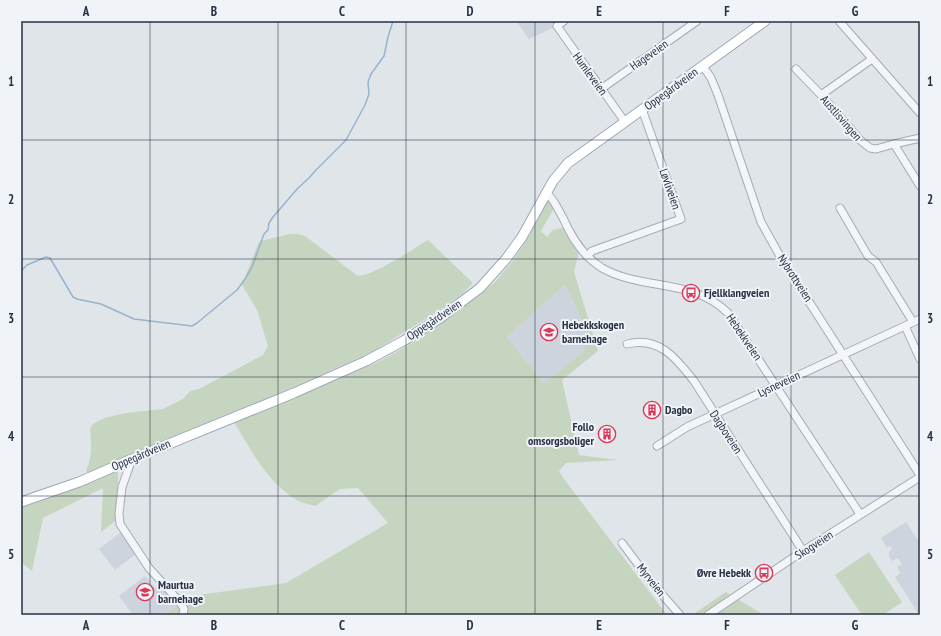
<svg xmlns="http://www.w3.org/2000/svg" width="941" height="636" viewBox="0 0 941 636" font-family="'PT Sans Narrow',sans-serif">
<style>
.built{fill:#ced4dd}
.green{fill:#c6d5c0;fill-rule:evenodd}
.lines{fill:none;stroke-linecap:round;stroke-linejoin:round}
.stream{stroke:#97b4ce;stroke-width:1.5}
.minor-casing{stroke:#a5acb5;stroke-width:9}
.major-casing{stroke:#9ea9b7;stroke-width:11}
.minor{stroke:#f3f5f8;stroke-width:7}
.major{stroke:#fff;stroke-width:9}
.grid{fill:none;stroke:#273244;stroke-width:1;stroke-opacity:0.55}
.labels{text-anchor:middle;stroke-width:4;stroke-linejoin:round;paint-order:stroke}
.street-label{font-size:12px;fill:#273244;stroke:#f0f3f8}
.poi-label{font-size:12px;font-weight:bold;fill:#273244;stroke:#f0f3f8;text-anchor:start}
.neatline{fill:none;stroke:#273244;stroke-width:1.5}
.grid-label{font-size:13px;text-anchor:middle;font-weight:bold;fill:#273244}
</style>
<rect width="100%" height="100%" fill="#e0e5ea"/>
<g class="built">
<path d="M 516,21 L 564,21 L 557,26 L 529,39 Z"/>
<path d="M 565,285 L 585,327 L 588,337 L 583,352 L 544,383 L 507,337 Z"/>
<path d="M 906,522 L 920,543 L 920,611 L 918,613 L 895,577 L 900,573 L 897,567 L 902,564 L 898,558 L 892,561 L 889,557 L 889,552 L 892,549 L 890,546 L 887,548 L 881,538 Z"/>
<path d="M 121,532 L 137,553 L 115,570 L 99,549 Z"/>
<path d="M 145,576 L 155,588 L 161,584 L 177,606 L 165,615 L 133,615 L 119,596 Z"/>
</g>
<g class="green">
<path d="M 548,200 L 554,208 L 541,231 L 547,237 L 553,230 L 564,227 L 579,251 L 574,272 L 598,351 L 562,380 L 579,455 L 618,460 L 566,463 L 559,471 L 564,479 L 667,615 L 165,615 L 177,606 L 184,597 L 286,583 L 388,523 L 358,488 L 340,489 L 315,506 C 308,504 298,502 292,497 C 266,479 250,449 234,422 L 378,362 L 416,341 L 443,322 L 494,283 L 512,262 L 528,238 ZM 565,285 L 585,327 L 588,337 L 583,352 L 544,383 L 507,337 Z"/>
<path d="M 290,234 L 298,234 L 305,236 L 358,276 C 375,275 411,250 428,240 L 473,283 L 462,294 L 437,312 L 372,352 L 273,396 L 109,463 L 89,473 L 87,472 L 86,470 C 93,457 91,441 90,428 C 99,413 146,411 163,409 L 183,399 L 190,391 L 199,389 L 263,355 L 268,346 L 257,310 L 242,285 L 258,244 L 261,241 Z"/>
<path d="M 118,470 L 118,519 L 101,532 L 103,488 L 43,518 L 32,571 L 21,562 L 21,505 Z"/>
<path d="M 869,552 L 902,602 L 883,615 L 862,615 L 835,575 Z"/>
<path d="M 726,592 L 764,615 L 692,615 Z"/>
</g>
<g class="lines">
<path class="stream" d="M 21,271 L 27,265 L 46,257 L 50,258 L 73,297 L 77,299 L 101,304 L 134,319 L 192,326 L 197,323 L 237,290 L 245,279 L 252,267 L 264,234 L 268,230 L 269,223 L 273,217 L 298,188 L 309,178 L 315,171 L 346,140 L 365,105 L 369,94 L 368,82 L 371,74 L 384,56 L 388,37 L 393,21"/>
<defs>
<g id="minor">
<path d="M 564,21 L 557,26 L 625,122"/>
<path d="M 839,21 L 920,113"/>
<path d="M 703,66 L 711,78 L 718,95 L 761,222 L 781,258 L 920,475"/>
<path d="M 796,69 L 821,95 L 860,140 L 870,148 L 876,149 L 894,144 L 920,186"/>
<path d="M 601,89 L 697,21"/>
<path d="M 821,95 L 872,59"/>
<path d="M 894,144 L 920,138"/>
<path d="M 546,193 C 554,198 558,210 563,218 C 572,238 583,256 602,268 C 643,291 693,278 728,313 L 860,514"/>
<path d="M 840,208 L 868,256 L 876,262 L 913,322"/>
<path d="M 587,256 L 592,251 L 681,219 L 642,109"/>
<path d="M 905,326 L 920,359"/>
<path d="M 627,344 C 659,336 676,358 694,381 L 803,551"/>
<path d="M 657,446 L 687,427 L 715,414 L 920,319"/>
<path d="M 132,459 L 122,487 L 119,514 L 120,524 L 149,568 L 180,602 L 184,609 L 183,615"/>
<path d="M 622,543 L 652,583 L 680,615"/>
<path d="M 708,615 L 803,551 L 920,477"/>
</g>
<path id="major" d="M 21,502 L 79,482 L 132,459 L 294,393 L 366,361 L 405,340 L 440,318 L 480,288 L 506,259 L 522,237 L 553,181 L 568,163 L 765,21"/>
</defs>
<use href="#minor" class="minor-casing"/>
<use href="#major" class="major-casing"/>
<use href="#minor" class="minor"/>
<use href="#major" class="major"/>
</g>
<path class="grid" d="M 150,21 L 150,615M 278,21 L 278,615M 406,21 L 406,615M 535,21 L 535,615M 663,21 L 663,615M 791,21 L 791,615M 21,140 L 920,140M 21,259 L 920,259M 21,377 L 920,377M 21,496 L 920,496"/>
<defs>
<symbol id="bus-ring" viewBox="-11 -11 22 22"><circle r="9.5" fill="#f0f3f8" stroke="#dc3858" stroke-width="1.5"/><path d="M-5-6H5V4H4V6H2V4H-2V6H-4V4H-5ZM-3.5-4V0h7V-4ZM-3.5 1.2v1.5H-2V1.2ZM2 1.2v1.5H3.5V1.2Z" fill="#dc3858"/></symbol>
<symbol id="school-ring" viewBox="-11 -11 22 22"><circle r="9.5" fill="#f0f3f8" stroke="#dc3858" stroke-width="1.5"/><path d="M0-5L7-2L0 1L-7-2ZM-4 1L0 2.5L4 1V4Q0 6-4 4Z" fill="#dc3858"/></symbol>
<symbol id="building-ring" viewBox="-11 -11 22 22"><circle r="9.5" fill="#f0f3f8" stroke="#dc3858" stroke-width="1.5"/><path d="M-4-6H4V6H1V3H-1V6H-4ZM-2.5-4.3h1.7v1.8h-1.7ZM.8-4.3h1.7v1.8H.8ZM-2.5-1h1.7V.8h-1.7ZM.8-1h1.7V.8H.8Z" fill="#dc3858"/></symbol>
</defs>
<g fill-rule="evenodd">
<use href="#bus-ring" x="681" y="283" width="20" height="20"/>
<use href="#school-ring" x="539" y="322" width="20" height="20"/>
<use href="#building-ring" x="642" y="400" width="20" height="20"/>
<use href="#building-ring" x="597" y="424" width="20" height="20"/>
<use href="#bus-ring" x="754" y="563" width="20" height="20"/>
<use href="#school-ring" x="135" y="582" width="20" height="20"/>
</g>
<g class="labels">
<g class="street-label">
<text transform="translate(649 55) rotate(-35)" y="4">Hageveien</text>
<text transform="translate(590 74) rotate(54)" y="4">Humleveien</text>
<text transform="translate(671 89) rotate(-36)" y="4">Oppegårdveien</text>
<text transform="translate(841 118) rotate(49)" y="4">Austlisvingen</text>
<text transform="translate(670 189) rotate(71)" y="4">Løvliveien</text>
<text transform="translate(795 278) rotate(57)" y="4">Nybrottveien</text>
<text transform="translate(434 320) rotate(-34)" y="4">Oppegårdveien</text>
<text transform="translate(744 337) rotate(56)" y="4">Hebekkveien</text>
<text transform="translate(779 384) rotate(-25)" y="4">Lysneveien</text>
<text transform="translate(726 432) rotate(57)" y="4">Dagboveien</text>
<text transform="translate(141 455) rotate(-23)" y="4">Oppegårdveien</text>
<text transform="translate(814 545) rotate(-33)" y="4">Skogveien</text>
<text transform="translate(651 580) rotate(52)" y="4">Myrveien</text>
</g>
<g class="poi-label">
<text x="704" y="297">Fjellklangveien</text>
<text x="562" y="329">Hebekkskogen<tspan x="562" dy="14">barnehage</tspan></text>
<text x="665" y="414">Dagbo</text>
<text x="594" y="431" text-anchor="end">Follo<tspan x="594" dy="14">omsorgsboliger</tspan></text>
<text x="751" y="577" text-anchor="end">Øvre Hebekk</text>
<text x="158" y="589">Maurtua<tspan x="158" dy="14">barnehage</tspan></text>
</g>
</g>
<rect width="941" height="636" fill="none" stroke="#f0f3f8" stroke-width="44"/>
<rect x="22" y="22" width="897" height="592" class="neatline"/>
<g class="grid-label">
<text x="86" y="16">A</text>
<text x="214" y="16">B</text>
<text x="342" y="16">C</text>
<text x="470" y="16">D</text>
<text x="599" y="16">E</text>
<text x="727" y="16">F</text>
<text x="855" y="16">G</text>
<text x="11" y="86">1</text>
<text x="930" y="86">1</text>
<text x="11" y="204">2</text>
<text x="930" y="204">2</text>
<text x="11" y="323">3</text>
<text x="930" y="323">3</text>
<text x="11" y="441">4</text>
<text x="930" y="441">4</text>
<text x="11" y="559">5</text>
<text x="930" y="559">5</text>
<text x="86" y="630">A</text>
<text x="214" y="630">B</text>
<text x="342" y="630">C</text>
<text x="470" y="630">D</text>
<text x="599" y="630">E</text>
<text x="727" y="630">F</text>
<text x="855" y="630">G</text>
</g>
</svg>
